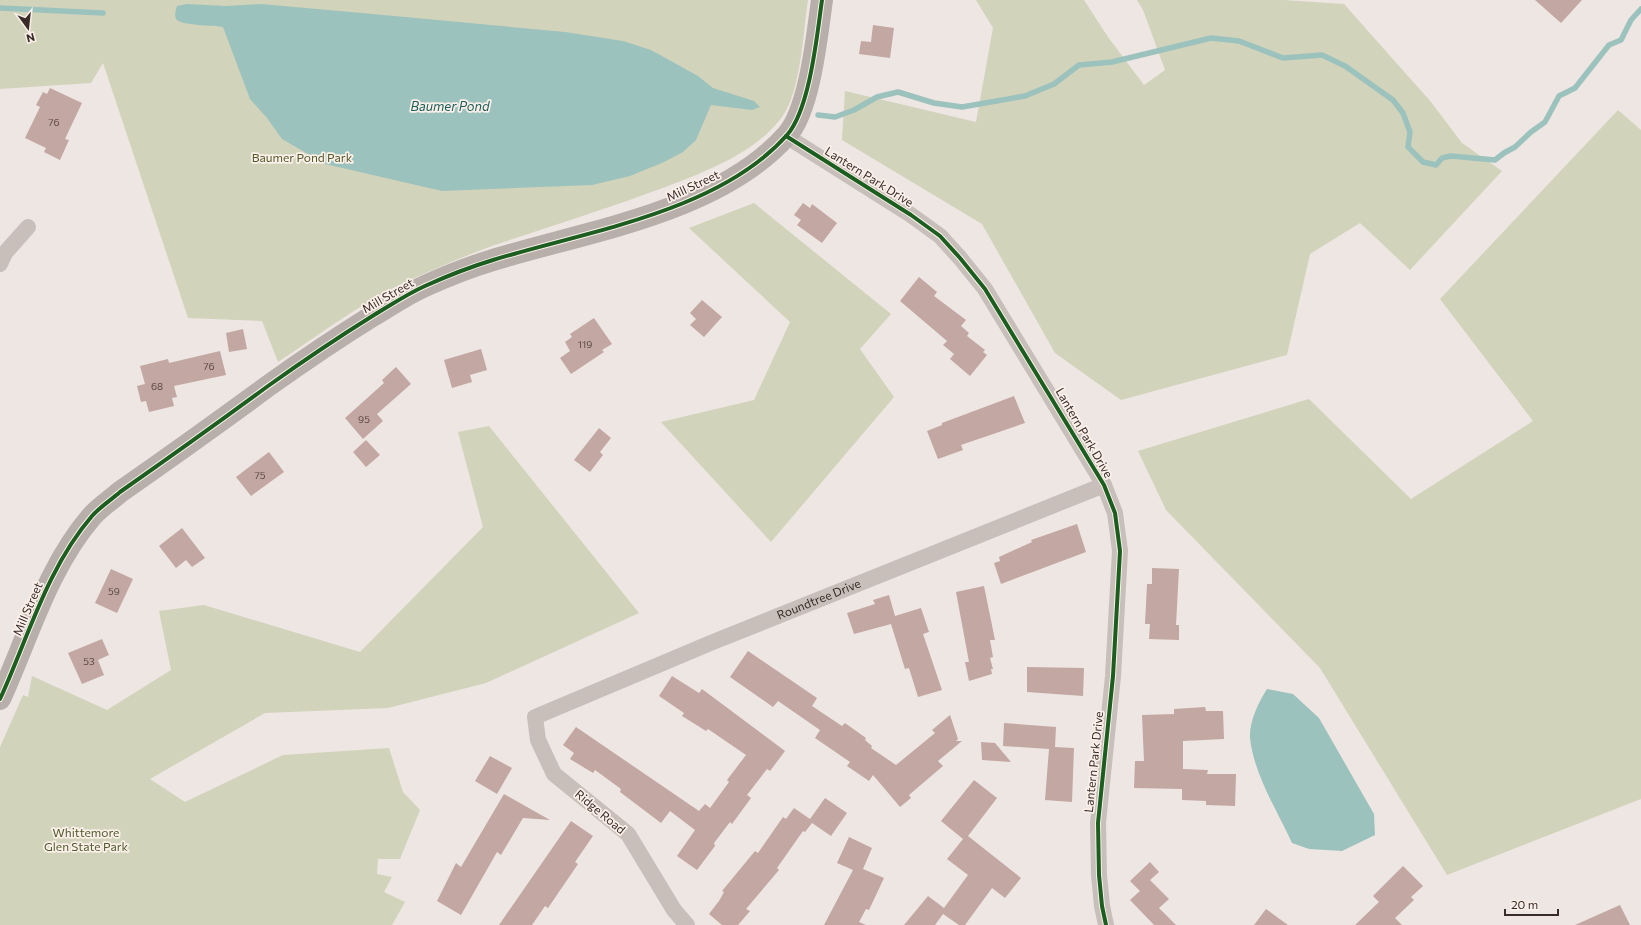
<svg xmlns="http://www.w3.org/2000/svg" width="1641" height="925" viewBox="0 0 1641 925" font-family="Commissioner,sans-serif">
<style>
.green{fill:#d2d3bb}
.water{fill:#9cc2bd}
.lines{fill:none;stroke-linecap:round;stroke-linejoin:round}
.stream{stroke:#9cc2bd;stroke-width:5.5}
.building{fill:#c3a7a2}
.street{stroke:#c8bfba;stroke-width:16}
.secondary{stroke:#b8afab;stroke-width:22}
.cycleway-casing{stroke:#fbf0e9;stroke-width:6}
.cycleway{stroke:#1b5e20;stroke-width:4}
.labels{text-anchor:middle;stroke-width:3.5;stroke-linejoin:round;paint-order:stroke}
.number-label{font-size:10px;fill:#5c4a46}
.park-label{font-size:12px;fill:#4f592a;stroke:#fbf0e9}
.street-label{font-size:12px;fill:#392b28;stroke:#fbf0e9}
.water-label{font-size:13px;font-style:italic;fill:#1a5d58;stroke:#fbf0e9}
</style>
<rect width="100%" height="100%" fill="#eee6e2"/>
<g class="green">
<path d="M 0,0 L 808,0 C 803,33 801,91 782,117 C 755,153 709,170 668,186 C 610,208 551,226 492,246 C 465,256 436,268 410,280 C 363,301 321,334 278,362 L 262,321 L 188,318 L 103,63 L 91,83 L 0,89 Z"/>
<path d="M 976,0 L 1084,0 L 1108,37 L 1144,85 L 1165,70 L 1143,10 L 1137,0 L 1284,0 L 1344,4 L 1431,102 L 1462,143 L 1502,171 L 1410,270 L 1360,223 L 1310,254 L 1287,355 L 1121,400 L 1055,353 L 982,224 L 842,140 L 845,91 L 976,122 L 993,28 Z"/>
<path d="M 1618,110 L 1641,130 L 1641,799 L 1447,875 L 1320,668 L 1166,510 L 1138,451 L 1309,399 L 1411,499 L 1533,421 L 1440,299 Z"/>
<path d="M 754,203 L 891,314 L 860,349 L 894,397 L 771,542 L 661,422 L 754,400 L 790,322 L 689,228 Z"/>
<path d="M 489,426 L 639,613 L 486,683 L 388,708 L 265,713 L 150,779 L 185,802 L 283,755 L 389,748 L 403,792 L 420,810 L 400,859 L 378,859 L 377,874 L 392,877 L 384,892 L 405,902 L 392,925 L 0,925 L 0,747 L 23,695 L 28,697 L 32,676 L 107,710 L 171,670 L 159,611 L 204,605 L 360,652 L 483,527 L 458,432 Z"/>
</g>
<g class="water">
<path d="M 187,4 L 226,6 L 261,4 L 373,14 L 565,32 L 623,41 L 651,50 L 698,76 L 713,88 L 754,101 L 760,107 L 752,110 L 711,105 L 696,140 L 683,152 L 664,162 L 630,176 L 592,185 L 442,191 L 325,164 L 282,139 L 267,118 L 250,99 L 223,27 C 214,25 181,26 176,19 C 174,14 176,10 177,6 Z"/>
<path d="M 1267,689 L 1293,694 L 1319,718 L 1374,814 L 1375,835 L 1342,851 L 1309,849 L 1292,843 C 1277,810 1254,775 1250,738 C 1249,722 1259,701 1267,689 Z"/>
</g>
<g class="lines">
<g class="stream">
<path d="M 0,8 L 103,13"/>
<path d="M 818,115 L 835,117 L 854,110 L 877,97 L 898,92 L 934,103 L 962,107 L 1025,96 L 1054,84 L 1079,65 L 1112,62 L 1211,38 L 1239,41 L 1283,58 L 1322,55 L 1345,66 L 1393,100 L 1403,113 L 1410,132 L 1408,147 L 1423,162 L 1436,165 L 1442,158 L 1451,156 L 1495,160 L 1504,153 L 1515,147 L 1531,132 L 1545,122 L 1559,96 L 1575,88 L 1609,45 L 1621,40 L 1631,20 L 1641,9"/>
</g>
</g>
<g class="building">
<path d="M 1535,0 L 1582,0 L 1561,23 Z"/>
<path d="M 873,25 L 894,28 L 890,58 L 859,54 L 861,41 L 871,42 Z"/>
<path d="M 50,88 L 82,103 L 65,139 L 69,140 L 60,160 L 44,152 L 46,148 L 25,138 L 40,107 L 36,105 L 43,92 L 47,94 Z"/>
<path d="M 803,203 L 810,208 L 812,204 L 837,223 L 822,243 L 797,225 L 801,220 L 794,215 Z"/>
<path d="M 919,277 L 937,292 L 934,296 L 966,320 L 961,326 L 969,333 L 967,336 L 985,350 L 983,352 L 987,355 L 970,376 L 950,359 L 954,354 L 943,345 L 947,341 L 900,301 Z"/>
<path d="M 702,300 L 722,317 L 704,337 L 690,325 L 696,319 L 690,313 Z"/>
<path d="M 594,318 L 612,344 L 602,350 L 604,352 L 571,374 L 560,358 L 570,351 L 565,342 L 572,337 L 570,334 Z"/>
<path d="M 243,329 L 247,349 L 229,352 L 226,333 Z"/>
<path d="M 481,349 L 487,370 L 470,375 L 472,382 L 452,388 L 444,360 Z"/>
<path d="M 220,351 L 226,375 L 174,386 L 177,397 L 172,398 L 174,406 L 149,412 L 146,401 L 141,402 L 137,386 L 145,384 L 140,366 L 168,359 L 169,363 Z"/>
<path d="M 396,367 L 411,384 L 377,414 L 383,421 L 363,439 L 345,418 L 384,383 L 382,380 Z"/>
<path d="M 1014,396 L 1025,423 L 961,445 L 963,450 L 938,459 L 927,431 L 942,425 L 942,423 Z"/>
<path d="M 599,428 L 611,438 L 600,452 L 603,455 L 590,472 L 574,460 Z"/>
<path d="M 366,440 L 380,455 L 366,467 L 353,452 Z"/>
<path d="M 269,452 L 284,472 L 251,496 L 236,477 Z"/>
<path d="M 1077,524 L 1086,552 L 1001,584 L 994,563 L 1000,561 L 999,557 L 1032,542 L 1031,540 Z"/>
<path d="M 182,528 L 205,558 L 192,567 L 186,560 L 176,568 L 159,546 Z"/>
<path d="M 1152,568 L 1179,569 L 1176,625 L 1179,625 L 1179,640 L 1149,639 L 1150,624 L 1145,624 L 1147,584 L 1152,584 Z"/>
<path d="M 111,569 L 133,579 L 117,613 L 95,603 Z"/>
<path d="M 984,586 L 995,640 L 990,640 L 993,657 L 990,658 L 993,669 L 991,669 L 992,674 L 969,681 L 965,662 L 969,662 L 956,592 Z"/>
<path d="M 889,595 L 895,616 L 921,608 L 929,632 L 923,634 L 942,690 L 918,697 L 909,668 L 905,669 L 891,624 L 854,634 L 847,613 L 875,604 L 873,600 Z"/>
<path d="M 102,639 L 109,655 L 98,660 L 104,675 L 82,684 L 68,653 Z"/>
<path d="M 748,651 L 817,698 L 812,706 L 842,726 L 845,723 L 866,738 L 865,740 L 872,746 L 871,748 L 896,765 L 935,733 L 932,730 L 950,715 L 958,739 L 956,741 L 962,741 L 938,761 L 943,766 L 909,795 L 911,798 L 900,807 L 873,775 L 869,781 L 847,766 L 850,762 L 815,738 L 820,730 L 778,701 L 773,707 L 730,677 Z"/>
<path d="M 1027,667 L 1084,668 L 1083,696 L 1027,692 Z"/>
<path d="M 672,676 L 699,693 L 702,689 L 785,751 L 770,771 L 767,769 L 747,795 L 751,798 L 732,824 L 730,822 L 714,843 L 715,846 L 697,870 L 677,856 L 695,830 L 670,811 L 661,823 L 620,792 L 621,789 L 595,770 L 593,773 L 570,759 L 574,753 L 563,745 L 576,727 L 699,811 L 705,804 L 710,808 L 729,782 L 727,780 L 746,755 L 708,729 L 706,731 L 682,716 L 684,713 L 659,696 Z"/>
<path d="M 1205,707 L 1206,711 L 1223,711 L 1224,739 L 1183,741 L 1183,769 L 1208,770 L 1207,774 L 1236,774 L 1235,806 L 1206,805 L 1206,801 L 1182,800 L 1182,789 L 1134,788 L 1135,761 L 1144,761 L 1142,715 L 1174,714 L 1174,709 Z"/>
<path d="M 1004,723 L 1056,727 L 1055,747 L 1074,748 L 1072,802 L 1045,800 L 1049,749 L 1003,746 Z"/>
<path d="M 981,742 L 995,743 L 1011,762 L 982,760 Z"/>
<path d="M 490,756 L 512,768 L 497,794 L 475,781 Z"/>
<path d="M 974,780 L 997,798 L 968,836 L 1021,878 L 1005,898 L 992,888 L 965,925 L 959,925 L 943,914 L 935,925 L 904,925 L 928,896 L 944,908 L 968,875 L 947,859 L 963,839 L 941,821 Z"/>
<path d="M 504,794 L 550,820 L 523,818 L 501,855 L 497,852 L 461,915 L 437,901 L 456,863 L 461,867 Z"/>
<path d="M 825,798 L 847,813 L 831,836 L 812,823 L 805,832 L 803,831 L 777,868 L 779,870 L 746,909 L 750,911 L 738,925 L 722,925 L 709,914 L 719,901 L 724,892 L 722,891 L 755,851 L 758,853 L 783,817 L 786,819 L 794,808 L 810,819 Z"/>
<path d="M 571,821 L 593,836 L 575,862 L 578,864 L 548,908 L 545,906 L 532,925 L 499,925 Z"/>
<path d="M 849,837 L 872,848 L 863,869 L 884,878 L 869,910 L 866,909 L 859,922 L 866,925 L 824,925 L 853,870 L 837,863 Z"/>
<path d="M 1150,862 L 1159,872 L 1150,880 L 1169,899 L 1159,908 L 1176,925 L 1154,925 L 1130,900 L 1140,891 L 1130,881 Z"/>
<path d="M 1403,866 L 1423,886 L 1411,897 L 1414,900 L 1395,918 L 1402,925 L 1355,925 L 1379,902 L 1373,896 Z"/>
<path d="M 1620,905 L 1630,925 L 1575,925 Z"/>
<path d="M 1266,909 L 1288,925 L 1254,925 Z"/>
</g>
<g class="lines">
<g class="street">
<path d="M 786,136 L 911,215 L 940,236 L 960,258 L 985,289 L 1104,485 L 1115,513 L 1120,551 L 1113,676 L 1098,823 L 1099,875 L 1102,906 L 1106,925"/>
<path d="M 0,264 L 5,253 L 28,227"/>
<path id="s1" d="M 687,925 L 674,910 L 628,834 L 554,774 L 538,740 L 535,717 L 713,642 L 1104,485"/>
</g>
<path class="secondary" d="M 0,699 C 28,638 47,568 92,516 C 100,507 111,500 120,492 C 170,457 219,422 268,386 C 303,361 337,338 374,315 C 391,305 407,294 425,286 C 447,276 470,267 493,260 C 587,231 719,212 787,135 C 810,109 817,35 822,0"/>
<defs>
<g id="cycleway">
<path d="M 786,136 L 911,215 L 940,236 L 960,258 L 985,289 L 1104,485 L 1115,513 L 1120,551 L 1113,676 L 1098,823 L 1099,875 L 1102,906 L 1106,925"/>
<path d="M 0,699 C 28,638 47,568 92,516 C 100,507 111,500 120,492 C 170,457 219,422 268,386 C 303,361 337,338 374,315 C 391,305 407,294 425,286 C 447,276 470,267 493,260 C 587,231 719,212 787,135 C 810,109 817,35 822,0"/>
</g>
</defs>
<use href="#cycleway" class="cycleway-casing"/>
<use href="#cycleway" class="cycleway"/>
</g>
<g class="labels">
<g class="number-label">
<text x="54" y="126">76</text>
<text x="585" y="348">119</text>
<text x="209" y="370">76</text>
<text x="157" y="390">68</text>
<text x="364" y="423">95</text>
<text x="260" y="479">75</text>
<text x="114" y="595">59</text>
<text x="89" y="665">53</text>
</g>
<g class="park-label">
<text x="302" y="162">Baumer Pond Park</text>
<text x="86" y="837">Whittemore<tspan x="86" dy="14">Glen State Park</tspan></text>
</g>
<g class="street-label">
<text transform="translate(869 177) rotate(32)" y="4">Lantern Park Drive</text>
<text transform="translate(693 186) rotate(-25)" y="4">Mill Street</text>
<text transform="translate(388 296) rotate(-30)" y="4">Mill Street</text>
<text transform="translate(1084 433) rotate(60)" y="4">Lantern Park Drive</text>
<text dy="4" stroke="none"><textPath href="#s1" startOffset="572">Roundtree Drive</textPath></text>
<text transform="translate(28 609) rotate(-67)" y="4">Mill Street</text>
<text transform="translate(1094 762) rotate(-84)" y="4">Lantern Park Drive</text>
<text transform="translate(600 812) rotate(40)" y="4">Ridge Road</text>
</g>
<g class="water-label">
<text x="450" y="111">Baumer Pond</text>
</g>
</g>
<g transform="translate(28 28) rotate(165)" stroke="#fbf0e9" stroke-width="3" paint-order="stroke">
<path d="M0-3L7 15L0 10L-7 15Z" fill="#392b28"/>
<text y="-6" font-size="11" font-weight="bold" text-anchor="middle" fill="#392b28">N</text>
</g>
<path d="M1505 909v6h53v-6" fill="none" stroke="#392b28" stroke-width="2"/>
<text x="1511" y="909" font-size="12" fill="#392b28" stroke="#fbf0e9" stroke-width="3" paint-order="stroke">20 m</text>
</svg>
